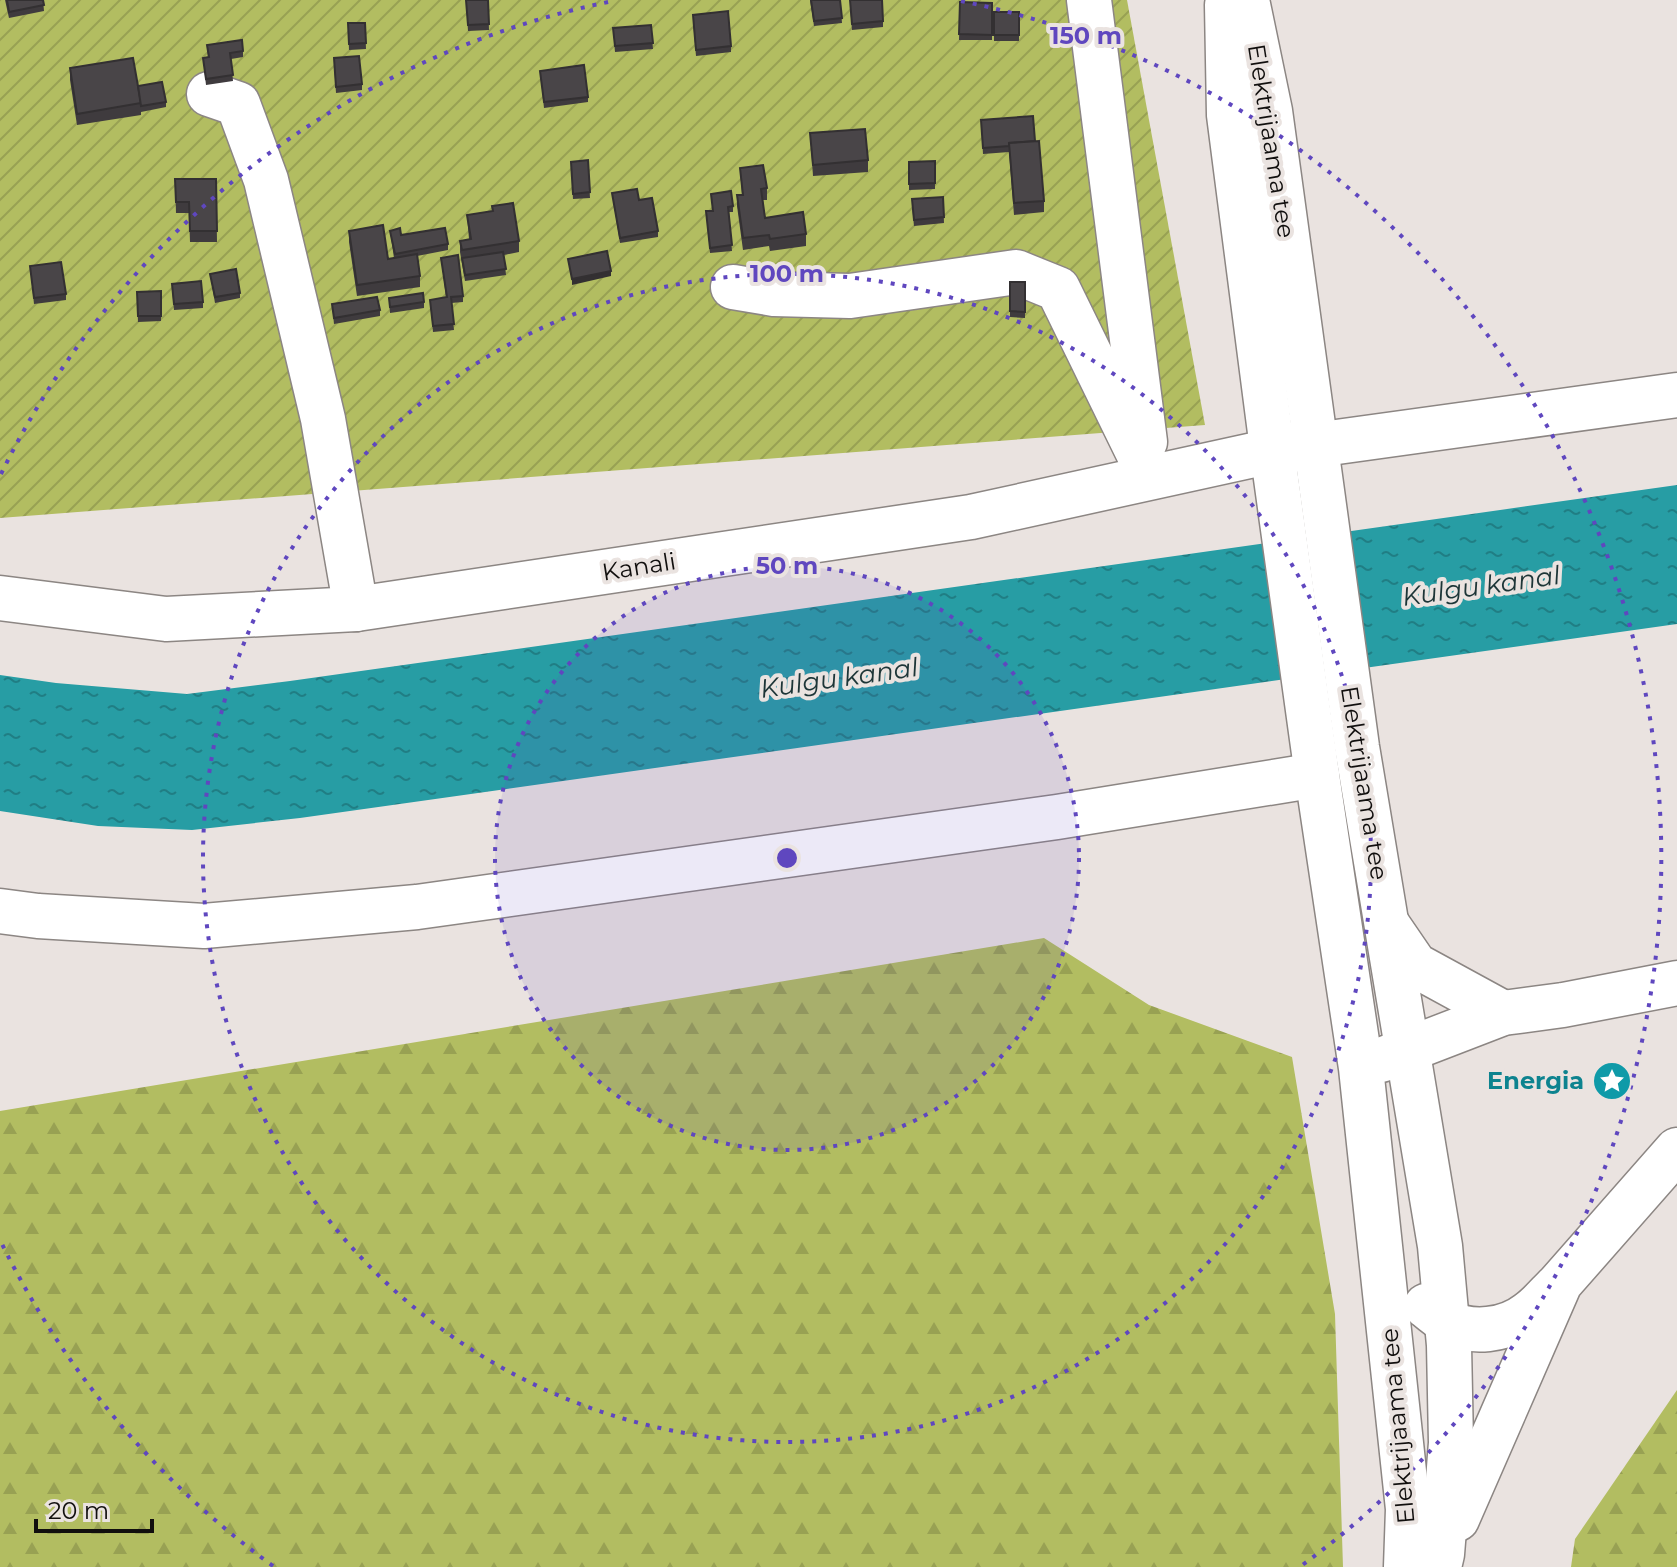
<svg xmlns="http://www.w3.org/2000/svg" width="1677" height="1567" viewBox="0 0 1677 1567" font-family="Montserrat,sans-serif">
<style>
.forest{fill:url(#forest-firs)}
.garden{fill:url(#garden-furrows)}
.water{fill:url(#water-ripples)}
.lines{fill:none;stroke-linecap:round;stroke-linejoin:round}
.minor-casing{stroke:#8c8683;stroke-width:47}
.minor{stroke:#fff;stroke-width:44}
.wall{fill:#3f3b3e}
.shaded-wall{fill:#333032}
.building{fill:#494548;stroke:#333032;stroke-width:2}
.ring{fill:none;stroke:#5f47bf;stroke-width:4;stroke-dasharray:4 8}
.labels{text-anchor:middle;stroke-width:8;stroke-linejoin:round;paint-order:stroke}
.street-label{font-size:24px;fill:#110f0e;stroke:#eae3e0}
.culture-label{font-size:24px;font-weight:bold;fill:#0d838f;stroke:#eae3e0;text-anchor:end}
.water-label{font-size:26px;font-style:italic;fill:#1d3537;stroke:#eae3e0}
.centre{fill:#5f47bf;stroke:#eae3e0;stroke-width:4}
.ring-label{font-size:24px;text-anchor:middle;font-weight:bold;fill:#5f47bf;stroke:#eae3e0;stroke-width:8;stroke-linejoin:round;paint-order:stroke}
</style>
<defs>
<pattern id="forest-firs" width="22" height="20" patternUnits="userSpaceOnUse" patternTransform="scale(2)"><rect width="22" height="20" fill="#b2bd61"/><path d="M5 1l3.5 6h-7zM16 11l3.5 6h-7z" fill="#98a153"/></pattern>
<pattern id="garden-furrows" width="10" height="10" patternUnits="userSpaceOnUse" patternTransform="scale(2)"><rect width="10" height="10" fill="#b2bd61"/><path d="M-1 1l2-2M0 10L10 0M9 11l2-2" fill="none" stroke="#98a153"/></pattern>
<pattern id="water-ripples" width="26" height="14" patternUnits="userSpaceOnUse" patternTransform="scale(2)"><rect width="26" height="14" fill="#279da4"/><path d="M2 4q2-2 4 0t4 0M15 11q2-2 4 0t4 0" fill="none" stroke="#207e84"/></pattern>
</defs>
<rect width="100%" height="100%" fill="#eae3e0"/>
<g class="forest">
<path d="M 1044,938 L 1149,1005 L 1292,1057 L 1335,1314 L 1343,1567 L 0,1567 L 0,1111 Z"/>
<path d="M 1677,1390 L 1677,1567 L 1571,1567 L 1575,1539 Z"/>
</g>
<path class="garden" d="M 0,0 L 1127,0 L 1205,425 L 0,518 Z"/>
<path class="water" d="M 1677,485 L 1677,624 L 300,818 L 192,830 L 98,826 L 0,811 L 0,675 L 56,683 L 187,694 L 290,681 Z"/>
<g class="lines">
<defs>
<g id="minor">
<path d="M 1089,0 L 1145,442"/>
<path d="M 1247,0 L 1270,111 L 1357,747 L 1440,1246 L 1449,1345 L 1451,1443 L 1442,1554 L 1439,1567"/>
<path d="M 1227,5 L 1229,115 L 1275,471 L 1317,775 L 1361,1068 L 1408,1509 L 1406,1567"/>
<path d="M 209,94 L 238,104 L 266,180 L 323,419 L 356,609"/>
<path d="M 733,287 L 774,294 L 850,296 L 1016,272 L 1058,289 L 1150,477"/>
<path d="M 0,598 L 166,619 L 356,609 L 971,517 L 1272,451 L 1677,395"/>
<path d="M 0,911 L 38,916 L 204,926 L 417,907 L 1057,817 L 1317,775"/>
<path d="M 1389,927 L 1415,965 L 1503,1013"/>
<path d="M 1381,1060 L 1503,1013 L 1563,1005 L 1677,983"/>
<path d="M 1426,1306 C 1432,1311 1439,1317 1446,1321 C 1471,1335 1506,1331 1529,1313 C 1539,1306 1548,1295 1556,1287"/>
<path d="M 1457,1519 L 1560,1283 L 1677,1150"/>
</g>
</defs>
<use href="#minor" class="minor-casing"/>
<use href="#minor" class="minor"/>
</g>
<g class="wall">
<path d="M 5,0 L 43,0 L 44,11 L 9,18 Z"/>
<path d="M 466,0 L 488,0 L 489,30 L 468,31 Z"/>
<path d="M 810,0 L 840,0 L 842,23 L 814,26 Z"/>
<path d="M 960,2 L 992,3 L 992,40 L 959,40 Z"/>
<path d="M 850,6 L 883,21 L 883,27 L 852,30 Z"/>
<rect x="994" y="12" width="25" height="29"/>
<path d="M 693,21 L 731,46 L 731,52 L 696,56 Z"/>
<path d="M 348,23 L 365,23 L 366,49 L 349,50 Z"/>
<path d="M 651,25 L 653,49 L 615,52 L 613,28 Z"/>
<path d="M 207,45 L 243,51 L 243,57 L 231,59 L 233,81 L 206,85 L 203,58 L 208,57 Z"/>
<path d="M 334,64 L 362,84 L 362,90 L 336,93 Z"/>
<path d="M 70,68 L 138,86 L 166,102 L 166,107 L 141,112 L 141,115 L 77,125 L 70,80 Z"/>
<path d="M 540,71 L 588,97 L 588,102 L 544,108 Z"/>
<path d="M 981,120 L 1035,141 L 1044,201 L 1044,212 L 1014,215 L 1009,152 L 983,154 Z"/>
<path d="M 810,133 L 868,160 L 868,172 L 813,176 Z"/>
<path d="M 588,160 L 590,198 L 573,199 L 571,162 Z"/>
<path d="M 935,161 L 935,189 L 909,190 L 909,162 Z"/>
<path d="M 740,168 L 767,188 L 767,200 L 763,200 L 765,218 L 806,234 L 806,246 L 770,251 L 769,246 L 743,250 L 737,206 L 737,195 L 742,195 Z"/>
<path d="M 175,179 L 216,179 L 217,242 L 190,242 L 189,213 L 176,213 Z"/>
<path d="M 612,193 L 658,231 L 658,237 L 620,243 Z"/>
<path d="M 943,197 L 944,223 L 914,226 L 912,205 Z"/>
<path d="M 492,206 L 519,241 L 519,252 L 504,255 L 506,275 L 465,281 L 460,252 L 460,241 L 469,239 L 467,215 L 492,211 Z"/>
<path d="M 733,206 L 733,212 L 729,212 L 732,251 L 710,253 L 706,211 Z"/>
<path d="M 349,231 L 388,259 L 394,258 L 390,231 L 401,235 L 448,244 L 448,250 L 417,256 L 420,276 L 420,287 L 357,296 L 349,242 Z"/>
<path d="M 441,258 L 463,296 L 463,302 L 451,303 L 454,330 L 433,332 L 430,300 L 446,297 Z"/>
<path d="M 30,266 L 66,294 L 66,300 L 34,304 Z"/>
<path d="M 210,274 L 240,293 L 240,298 L 215,303 Z"/>
<path d="M 1010,282 L 1025,282 L 1025,318 L 1010,317 Z"/>
<path d="M 172,289 L 203,302 L 203,308 L 174,310 Z"/>
<path d="M 161,291 L 161,321 L 138,322 L 137,292 Z"/>
<path d="M 389,298 L 424,302 L 424,308 L 390,313 Z"/>
<path d="M 332,304 L 380,310 L 380,316 L 334,324 Z"/>
</g>
<path class="shaded-wall" d="M 611,271 L 611,276 L 572,285 L 572,279 Z"/>
<g class="building">
<path d="M 7,0 L 43,0 L 44,5 L 9,12 Z"/>
<path d="M 466,0 L 488,0 L 489,24 L 468,25 Z"/>
<path d="M 811,0 L 840,0 L 842,18 L 814,21 Z"/>
<path d="M 850,0 L 882,0 L 883,21 L 852,24 Z"/>
<path d="M 960,2 L 992,3 L 992,35 L 959,34 Z"/>
<path d="M 728,11 L 731,46 L 696,50 L 693,15 Z"/>
<rect x="994" y="12" width="25" height="23"/>
<path d="M 348,23 L 365,23 L 366,43 L 349,44 Z"/>
<path d="M 651,25 L 653,43 L 615,46 L 613,28 Z"/>
<path d="M 242,40 L 243,51 L 230,53 L 233,75 L 206,79 L 203,58 L 209,57 L 207,45 Z"/>
<path d="M 359,56 L 362,84 L 336,87 L 334,58 Z"/>
<path d="M 133,58 L 141,103 L 77,114 L 70,68 Z"/>
<path d="M 584,65 L 588,97 L 544,102 L 540,71 Z"/>
<path d="M 162,82 L 166,102 L 141,106 L 138,86 Z"/>
<path d="M 1033,116 L 1035,141 L 1009,143 L 1009,146 L 983,148 L 981,120 Z"/>
<path d="M 865,129 L 868,160 L 813,165 L 810,133 Z"/>
<path d="M 1039,141 L 1044,201 L 1014,203 L 1009,143 Z"/>
<path d="M 588,160 L 590,192 L 573,194 L 571,162 Z"/>
<path d="M 935,161 L 935,183 L 909,184 L 909,162 Z"/>
<path d="M 763,165 L 767,188 L 761,189 L 765,218 L 803,212 L 806,234 L 770,239 L 769,235 L 743,238 L 737,195 L 743,195 L 740,168 Z"/>
<path d="M 175,179 L 216,179 L 217,231 L 190,231 L 189,202 L 176,202 Z"/>
<path d="M 637,189 L 639,200 L 652,198 L 658,231 L 620,238 L 612,193 Z"/>
<path d="M 731,191 L 733,206 L 728,207 L 732,245 L 710,248 L 706,211 L 713,211 L 711,194 Z"/>
<path d="M 943,197 L 944,217 L 914,220 L 912,199 Z"/>
<path d="M 513,203 L 519,241 L 462,250 L 460,241 L 471,239 L 467,215 L 493,211 L 492,206 Z"/>
<path d="M 383,225 L 388,259 L 417,254 L 420,276 L 357,285 L 349,231 Z"/>
<path d="M 400,228 L 401,235 L 445,228 L 448,244 L 395,254 L 390,231 Z"/>
<path d="M 607,251 L 611,271 L 572,279 L 568,259 Z"/>
<path d="M 503,252 L 506,269 L 465,275 L 462,258 Z"/>
<path d="M 458,255 L 463,296 L 451,297 L 454,324 L 433,326 L 430,300 L 447,297 L 441,258 Z"/>
<path d="M 61,262 L 66,294 L 34,298 L 30,266 Z"/>
<path d="M 236,269 L 240,293 L 215,297 L 210,274 Z"/>
<path d="M 201,281 L 203,302 L 174,304 L 172,284 Z"/>
<path d="M 1010,282 L 1025,282 L 1025,312 L 1010,311 Z"/>
<path d="M 161,291 L 161,316 L 138,316 L 137,292 Z"/>
<path d="M 423,293 L 424,302 L 390,307 L 389,298 Z"/>
<path d="M 377,297 L 380,310 L 334,318 L 332,304 Z"/>
</g>
<circle cx="787" cy="858" r="292" fill="#5f47bf" fill-opacity=".12"/>
<g class="ring">
<circle cx="787" cy="858" r="292"/>
<circle cx="787" cy="858" r="584"/>
<path d="M273 1566A875 875 0 0 1 1 1242M1 474A875 875 0 0 1 613 1M961 1A875 875 0 0 1 1301 1566"/>
</g>
<defs>
<symbol id="sight-disc" viewBox="-11 -11 22 22"><circle r="9.5" fill="#0f9aa8" stroke="#eae3e0"/><path d="M0-6L1.8-2.2L6-1.7L2.9 1.2L3.7 5.4L0 3.3L-3.7 5.4L-2.9 1.2L-6-1.7L-1.8-2.2Z" fill="#fff"/></symbol>
</defs>
<g fill-rule="evenodd">
<use href="#sight-disc" x="1590" y="1059" width="44" height="44"/>
</g>
<g class="labels">
<g class="street-label">
<text transform="translate(1271 141) rotate(81)" y="8">Elektrijaama tee</text>
<text transform="translate(639 567) rotate(-9)" y="8">Kanali</text>
<text transform="translate(1364 783) rotate(81)" y="8">Elektrijaama tee</text>
<text transform="translate(1398 1426) rotate(-95)" y="8">Elektrijaama tee</text>
</g>
<g class="culture-label">
<text x="1584" y="1089">Energia</text>
</g>
<g class="water-label">
<text transform="translate(1481 586) rotate(-8)" y="9">Kulgu kanal</text>
<text transform="translate(839 678) rotate(-8)" y="9">Kulgu kanal</text>
</g>
</g>
<circle cx="787" cy="858" r="12" class="centre"/>
<g class="ring-label">
<text x="1086" y="44">150 m</text>
<text x="787" y="282">100 m</text>
<text x="787" y="574">50 m</text>
</g>
<path d="M36 1519v12h116v-12" fill="none" stroke="#110f0e" stroke-width="4"/>
<text x="48" y="1519" font-size="24" fill="#110f0e" stroke="#eae3e0" stroke-width="6" paint-order="stroke">20 m</text>
</svg>
